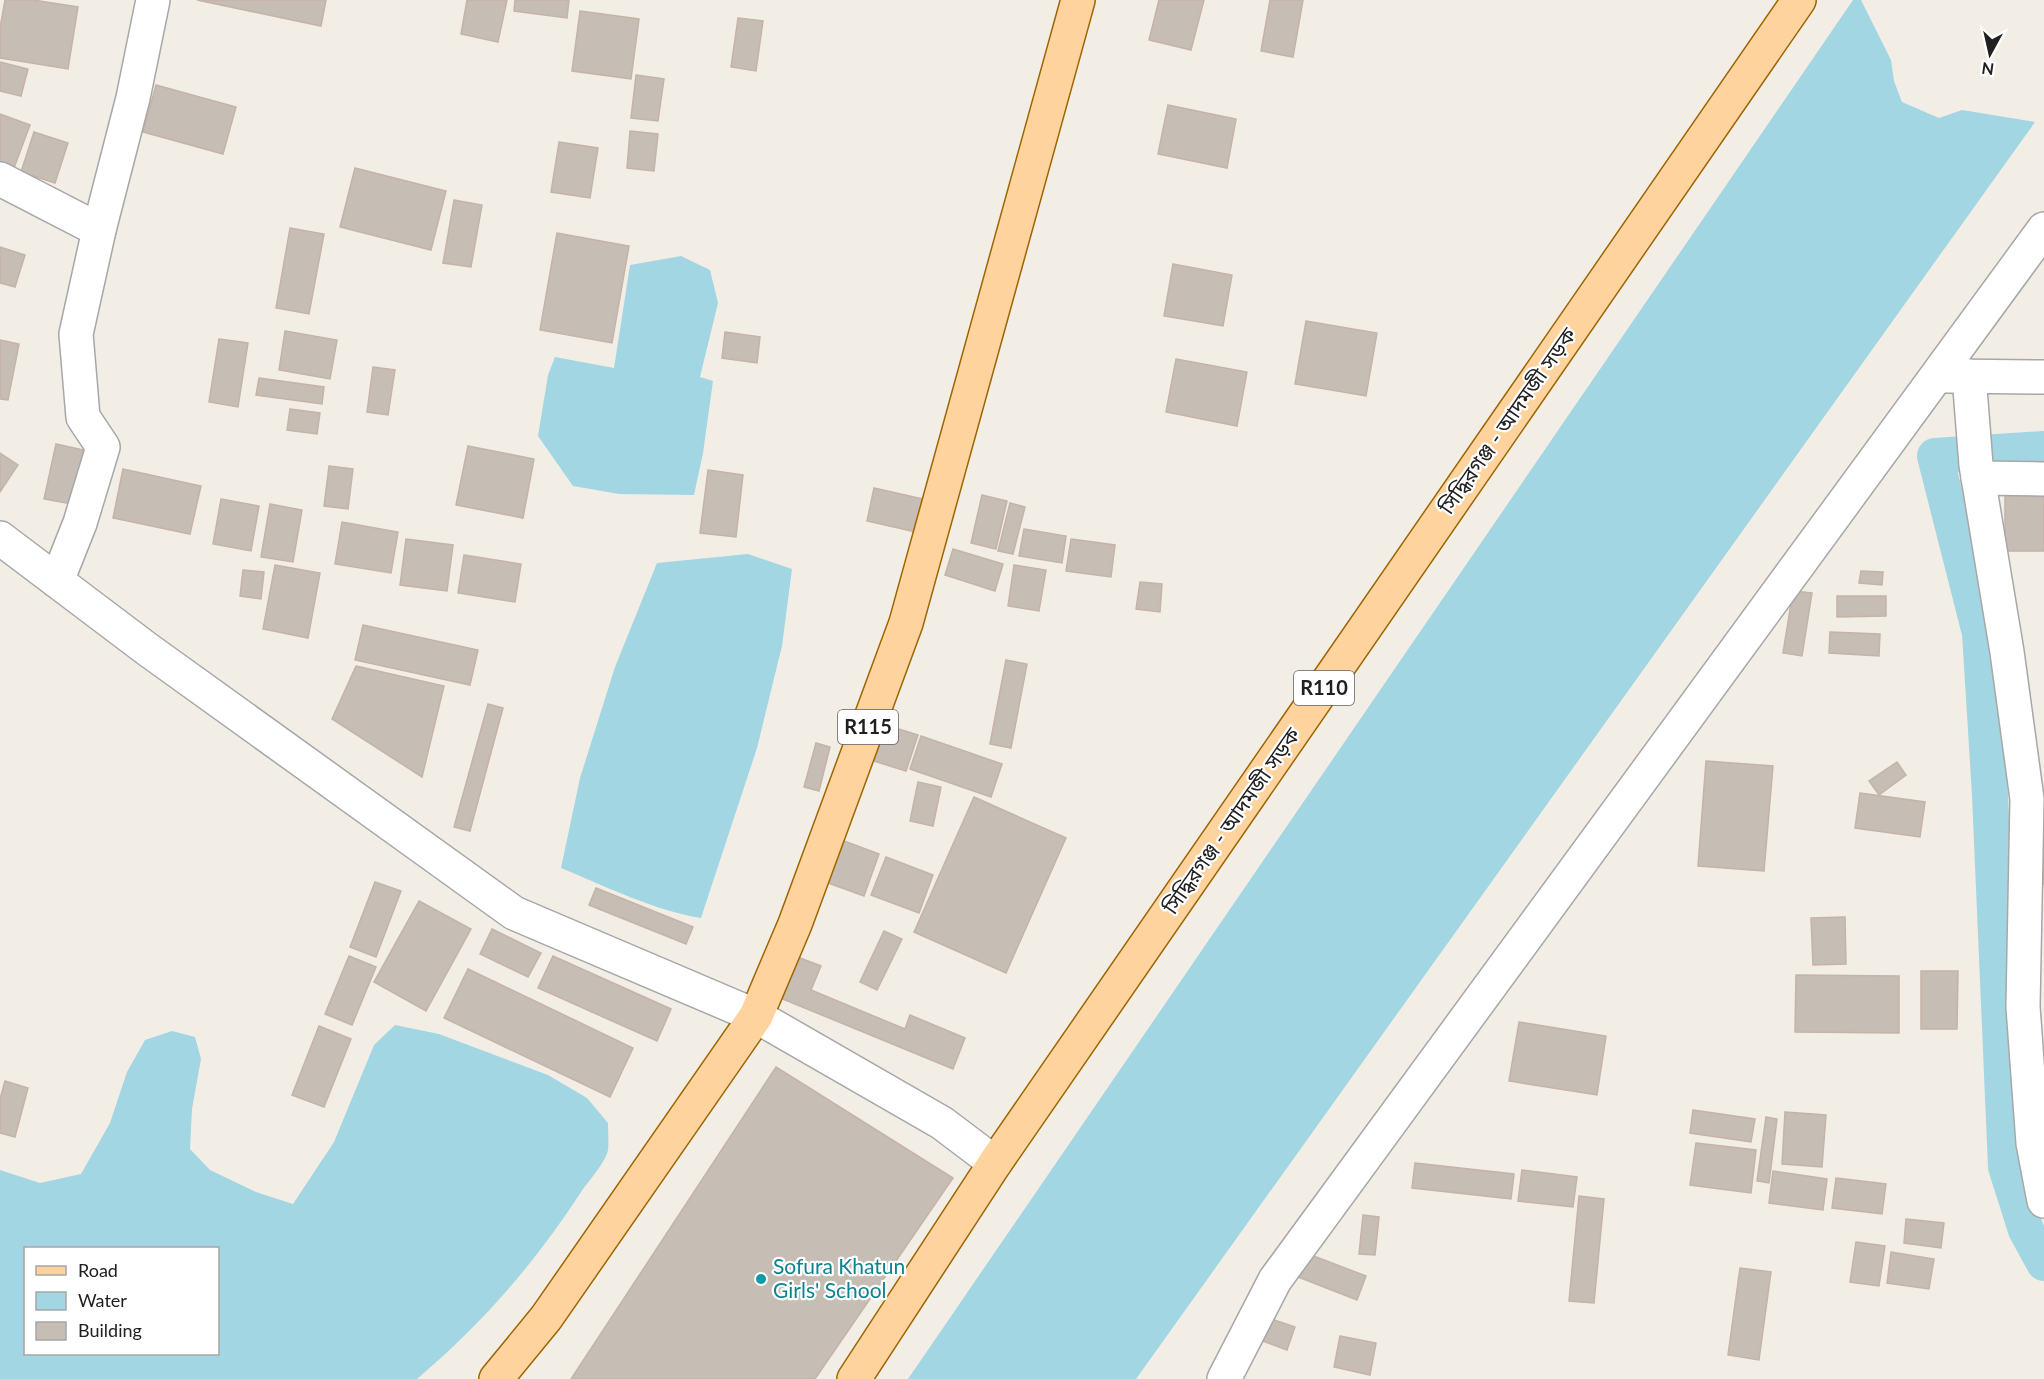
<svg xmlns="http://www.w3.org/2000/svg" width="2044" height="1379" viewBox="0 0 2044 1379" font-family="Lato,'Noto Sans Bengali',sans-serif">
<style>
.water{fill:#a3d6e3;fill-rule:evenodd}
.lines{fill:none;stroke-linecap:round;stroke-linejoin:round}
.canal{stroke:#a3d6e3;stroke-width:36}
.building{fill:#c6bdb5;stroke:#c5b3a7;stroke-width:1.5}
.minor-casing{stroke:#a7a7a7;stroke-width:36}
.primary-casing{stroke:#9d6500;stroke-width:36}
.minor{stroke:#fff;stroke-width:33}
.primary{stroke:#ffd39e;stroke-width:33}
.culture-dot{fill:#0f9aa8;stroke:#fff;stroke-width:2}
.labels{text-anchor:middle;stroke-width:4.5;stroke-linejoin:round;paint-order:stroke}
.shield{fill:#fff;stroke:#636363;stroke-width:1.5}
.shield-label{font-size:20px;font-weight:bold;fill:#202020}
.street-label{font-size:21px;fill:#202020;stroke:#fff}
.culture-label{font-size:21px;fill:#0d838f;stroke:#fff;text-anchor:start}
</style>
<rect width="100%" height="100%" fill="#f2eee6"/>
<g class="water">
<path d="M 1853,0 L 1861,0 L 1891,60 L 1894,81 L 1902,102 L 1939,118 L 1962,110 L 2035,122 L 1136,1379 L 908,1379 Z"/>
<path d="M 681,256 L 710,270 L 718,303 L 700,377 L 713,381 L 703,453 L 694,495 L 619,494 L 573,486 L 538,436 L 548,375 L 555,357 L 614,368 L 630,265 Z"/>
<path d="M 748,554 L 792,569 L 782,646 L 757,748 L 701,918 C 655,911 605,886 561,868 L 580,778 L 615,667 L 657,563 Z"/>
<path d="M 395,1025 L 439,1034 L 548,1075 L 587,1098 L 608,1123 C 608,1131 609,1142 608,1150 C 606,1161 590,1180 583,1189 C 535,1263 484,1322 417,1379 L 0,1379 L 0,1170 L 40,1183 L 81,1174 L 110,1123 L 127,1072 L 145,1040 L 172,1031 L 195,1037 L 201,1059 L 192,1109 L 190,1149 L 210,1170 L 256,1192 L 293,1204 L 334,1142 L 374,1045 ZM 26,1248 L 218,1248 L 218,1354 L 26,1354 Z"/>
</g>
<g class="lines">
<path class="canal" d="M 2044,449 L 1935,456 L 1980,633 L 1990,795 L 2006,1167 L 2026,1230 L 2044,1263"/>
</g>
<g class="building">
<path d="M 5,0 L 33,0 L 78,7 L 68,69 L 0,58 L 0,28 Z"/>
<path d="M 197,0 L 326,0 L 321,26 Z"/>
<path d="M 467,0 L 507,0 L 498,42 L 461,34 Z"/>
<path d="M 515,0 L 569,0 L 567,18 L 514,11 Z"/>
<path d="M 1159,0 L 1204,0 L 1191,50 L 1149,40 Z"/>
<path d="M 1270,0 L 1303,0 L 1293,57 L 1261,51 Z"/>
<path d="M 580,11 L 639,19 L 631,79 L 572,71 Z"/>
<path d="M 738,18 L 763,21 L 756,71 L 731,67 Z"/>
<path d="M 0,62 L 28,69 L 21,96 L 0,91 Z"/>
<path d="M 636,75 L 664,79 L 658,121 L 631,118 Z"/>
<path d="M 156,85 L 236,107 L 223,154 L 143,132 Z"/>
<path d="M 1168,105 L 1236,119 L 1227,168 L 1158,154 Z"/>
<path d="M 0,114 L 30,125 L 14,168 L 0,163 Z"/>
<path d="M 630,131 L 658,134 L 654,171 L 627,168 Z"/>
<path d="M 34,132 L 68,143 L 55,183 L 21,172 Z"/>
<path d="M 559,142 L 598,148 L 590,198 L 551,192 Z"/>
<path d="M 355,168 L 446,191 L 431,250 L 340,227 Z"/>
<path d="M 454,200 L 482,205 L 471,267 L 443,263 Z"/>
<path d="M 290,228 L 324,234 L 309,314 L 276,308 Z"/>
<path d="M 557,233 L 629,246 L 612,343 L 540,330 Z"/>
<path d="M 0,247 L 25,255 L 15,287 L 0,283 Z"/>
<path d="M 1173,264 L 1232,275 L 1223,326 L 1164,316 Z"/>
<path d="M 1306,321 L 1377,333 L 1366,396 L 1295,384 Z"/>
<path d="M 285,331 L 337,340 L 330,379 L 279,370 Z"/>
<path d="M 725,332 L 760,337 L 757,363 L 722,358 Z"/>
<path d="M 219,339 L 248,343 L 238,407 L 209,402 Z"/>
<path d="M 0,340 L 19,344 L 8,400 L 0,399 Z"/>
<path d="M 1176,359 L 1247,372 L 1237,426 L 1166,412 Z"/>
<path d="M 373,367 L 395,370 L 388,415 L 367,412 Z"/>
<path d="M 259,378 L 324,387 L 322,404 L 256,395 Z"/>
<path d="M 290,409 L 320,413 L 317,434 L 287,430 Z"/>
<path d="M 56,444 L 93,452 L 82,506 L 44,499 Z"/>
<path d="M 468,446 L 534,459 L 523,518 L 456,505 Z"/>
<path d="M 0,453 L 18,465 L 0,492 Z"/>
<path d="M 329,466 L 353,469 L 348,509 L 324,506 Z"/>
<path d="M 123,469 L 201,486 L 190,534 L 113,518 Z"/>
<path d="M 708,470 L 743,475 L 736,537 L 700,533 Z"/>
<path d="M 874,488 L 932,501 L 925,534 L 867,521 Z"/>
<rect x="2005" y="494" width="39" height="57"/>
<path d="M 982,495 L 1007,501 L 996,549 L 971,543 Z"/>
<path d="M 221,499 L 259,506 L 251,551 L 213,544 Z"/>
<path d="M 1010,503 L 1025,507 L 1013,554 L 998,551 Z"/>
<path d="M 270,504 L 302,510 L 293,562 L 261,557 Z"/>
<path d="M 342,522 L 398,532 L 391,573 L 335,564 Z"/>
<path d="M 1024,529 L 1066,536 L 1062,563 L 1019,556 Z"/>
<path d="M 406,539 L 453,545 L 447,591 L 400,585 Z"/>
<path d="M 1071,539 L 1115,545 L 1111,577 L 1066,571 Z"/>
<path d="M 953,549 L 1003,564 L 995,591 L 945,575 Z"/>
<path d="M 464,555 L 521,564 L 515,602 L 458,593 Z"/>
<path d="M 275,565 L 320,573 L 308,638 L 263,629 Z"/>
<path d="M 1014,565 L 1046,570 L 1039,611 L 1008,606 Z"/>
<path d="M 243,570 L 264,572 L 261,599 L 240,596 Z"/>
<path d="M 1861,571 L 1883,572 L 1882,585 L 1859,583 Z"/>
<path d="M 1140,582 L 1162,584 L 1160,612 L 1136,609 Z"/>
<path d="M 1793,591 L 1812,593 L 1802,656 L 1783,653 Z"/>
<path d="M 1837,596 L 1886,596 L 1886,616 L 1837,617 Z"/>
<path d="M 363,625 L 478,650 L 470,685 L 355,660 Z"/>
<path d="M 1830,632 L 1880,634 L 1879,656 L 1829,653 Z"/>
<path d="M 1006,660 L 1027,664 L 1011,748 L 990,744 Z"/>
<path d="M 356,666 L 444,686 L 422,777 L 332,719 Z"/>
<path d="M 488,704 L 503,708 L 470,831 L 454,827 Z"/>
<path d="M 873,721 L 918,735 L 906,771 L 861,757 Z"/>
<path d="M 921,736 L 1002,764 L 991,797 L 910,769 Z"/>
<path d="M 816,743 L 830,747 L 819,791 L 804,787 Z"/>
<path d="M 1706,761 L 1773,766 L 1764,871 L 1698,866 Z"/>
<path d="M 1897,762 L 1906,775 L 1879,795 L 1869,781 Z"/>
<path d="M 918,782 L 941,787 L 933,826 L 910,821 Z"/>
<path d="M 1860,793 L 1925,802 L 1920,837 L 1855,828 Z"/>
<path d="M 974,797 L 1066,838 L 1006,973 L 914,932 Z"/>
<path d="M 836,838 L 879,854 L 864,896 L 820,880 Z"/>
<path d="M 2035,850 L 2044,850 L 2044,884 L 2034,883 Z"/>
<path d="M 886,857 L 933,875 L 919,913 L 871,895 Z"/>
<path d="M 375,882 L 401,891 L 376,957 L 350,947 Z"/>
<path d="M 596,888 L 693,927 L 686,944 L 589,905 Z"/>
<path d="M 419,901 L 471,929 L 426,1011 L 374,982 Z"/>
<path d="M 1845,917 L 1846,964 L 1813,965 L 1811,918 Z"/>
<path d="M 492,929 L 541,953 L 528,977 L 480,954 Z"/>
<path d="M 884,931 L 902,939 L 877,990 L 860,982 Z"/>
<path d="M 349,956 L 376,967 L 352,1025 L 325,1014 Z"/>
<path d="M 553,956 L 671,1009 L 657,1041 L 538,988 Z"/>
<path d="M 795,956 L 821,966 L 811,990 L 905,1029 L 910,1015 L 965,1038 L 953,1069 L 778,997 Z"/>
<path d="M 468,969 L 633,1048 L 610,1097 L 444,1018 Z"/>
<path d="M 1921,971 L 1958,971 L 1957,1029 L 1921,1029 Z"/>
<path d="M 1796,975 L 1899,976 L 1899,1033 L 1795,1032 Z"/>
<path d="M 1519,1022 L 1606,1036 L 1597,1095 L 1509,1081 Z"/>
<path d="M 319,1026 L 351,1039 L 324,1107 L 292,1095 Z"/>
<path d="M 776,1067 L 953,1178 L 815,1379 L 571,1379 Z"/>
<path d="M 5,1081 L 28,1088 L 15,1137 L 0,1133 L 0,1099 Z"/>
<path d="M 1693,1110 L 1755,1119 L 1751,1142 L 1690,1133 Z"/>
<path d="M 1785,1112 L 1826,1115 L 1822,1167 L 1782,1164 Z"/>
<path d="M 1766,1117 L 1777,1119 L 1769,1183 L 1757,1181 Z"/>
<path d="M 1696,1143 L 1756,1150 L 1751,1193 L 1690,1185 Z"/>
<path d="M 1415,1163 L 1514,1174 L 1511,1199 L 1412,1188 Z"/>
<path d="M 1522,1170 L 1577,1177 L 1573,1207 L 1518,1201 Z"/>
<path d="M 1773,1171 L 1827,1179 L 1823,1210 L 1769,1203 Z"/>
<path d="M 1836,1178 L 1886,1184 L 1882,1214 L 1832,1208 Z"/>
<path d="M 1579,1196 L 1604,1199 L 1594,1303 L 1569,1301 Z"/>
<path d="M 1363,1215 L 1379,1217 L 1375,1255 L 1359,1254 Z"/>
<path d="M 1906,1219 L 1944,1223 L 1941,1248 L 1904,1243 Z"/>
<path d="M 1856,1242 L 1885,1246 L 1879,1286 L 1850,1282 Z"/>
<path d="M 1298,1250 L 1366,1276 L 1357,1300 L 1288,1273 Z"/>
<path d="M 1891,1252 L 1934,1259 L 1929,1289 L 1887,1283 Z"/>
<path d="M 1740,1268 L 1771,1272 L 1759,1360 L 1728,1355 Z"/>
<path d="M 1260,1315 L 1295,1327 L 1287,1350 L 1252,1337 Z"/>
<path d="M 1340,1336 L 1376,1343 L 1370,1375 L 1334,1367 Z"/>
</g>
<g class="lines">
<defs>
<g id="minor">
<path d="M 0,179 L 99,230"/>
<path d="M 1947,376 L 2044,377"/>
<path d="M 1969,376 L 1976,465 L 2007,652 L 2027,799 L 2023,1007 L 2033,1143 L 2044,1201"/>
<path d="M 1978,478 L 2044,479"/>
<path d="M 0,538 L 147,649 L 514,913 L 756,1016 L 942,1123 L 995,1163"/>
<path d="M 57,581 L 80,523 L 103,447 L 83,417 L 76,334 L 99,230 L 133,98 L 153,0"/>
<path d="M 1224,1379 L 1275,1280 L 2044,229"/>
</g>
<g id="primary">
<path d="M 496,1379 L 546,1318 L 756,1016 L 795,924 L 906,623 L 1078,0"/>
<path d="M 854,1379 L 995,1163 L 1799,0"/>
</g>
</defs>
<use href="#minor" class="minor-casing"/>
<use href="#primary" class="primary-casing"/>
<use href="#minor" class="minor"/>
<use href="#primary" class="primary"/>
</g>
<circle class="culture-dot" cx="761" cy="1279" r="6"/>
<g class="labels">
<g class="shield">
<rect x="1294" y="671" width="60" height="34" rx="4.5"/>
<rect x="838" y="710" width="60" height="34" rx="4.5"/>
</g>
<g class="shield-label">
<text x="1324" y="695">R110</text>
<text x="868" y="734">R115</text>
</g>
<g class="street-label">
<text transform="translate(1508 421) rotate(-55)" y="7">সিদ্ধিরগঞ্জ - আদমজী সড়ক</text>
<text transform="translate(1232 821) rotate(-55)" y="7">সিদ্ধিরগঞ্জ - আদমজী সড়ক</text>
</g>
<g class="culture-label">
<text x="773" y="1274">Sofura Khatun<tspan x="773" dy="24">Girls' School</tspan></text>
</g>
</g>
<rect x="24" y="1247" width="195" height="108" fill="#ffffff" stroke="#a6a6a6" stroke-width="1.5"/>
<rect x="36" y="1266" width="30" height="9" fill="#ffd39e" stroke="#a6a6a6" stroke-width="1.5"/>
<text x="78" y="1277" font-size="18" fill="#202020">Road</text>
<rect x="36" y="1292" width="30" height="18" fill="#a3d6e3" stroke="#a6a6a6" stroke-width="1.5"/>
<text x="78" y="1307" font-size="18" fill="#202020">Water</text>
<rect x="36" y="1322" width="30" height="18" fill="#c6bdb5" stroke="#a6a6a6" stroke-width="1.5"/>
<text x="78" y="1337" font-size="18" fill="#202020">Building</text>
<g transform="translate(1990 54) rotate(188)" stroke="#ffffff" stroke-width="4.5" paint-order="stroke">
<path d="M0-4.5L10 22L0 15L-10 22Z" fill="#202020"/>
<text y="-9" font-size="16" font-weight="bold" text-anchor="middle" fill="#202020">N</text>
</g>
</svg>
